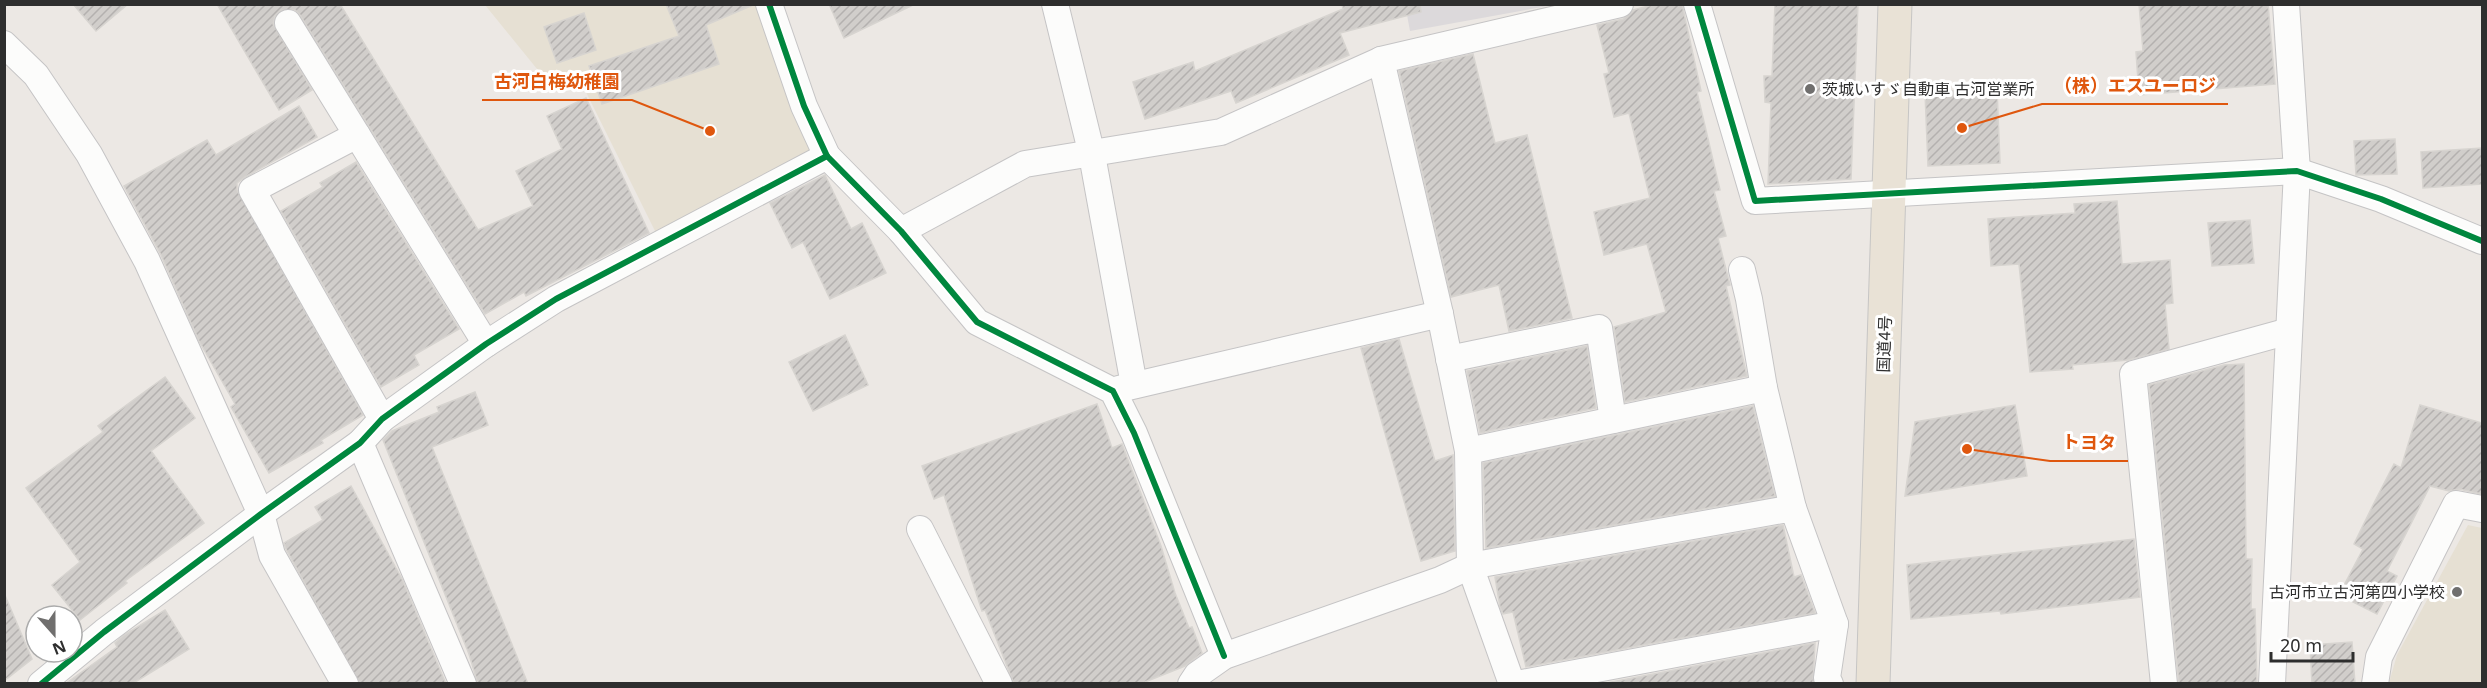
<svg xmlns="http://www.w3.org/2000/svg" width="2487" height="688" viewBox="0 0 2487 688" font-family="'Noto Sans','Noto Sans JP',sans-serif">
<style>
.industrial{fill:#dcd9db}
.education{fill:#e6e0d3}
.building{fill:url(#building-hatch);stroke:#d7d4d0;stroke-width:1.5}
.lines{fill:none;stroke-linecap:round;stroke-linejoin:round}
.minor-casing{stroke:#c5c4c5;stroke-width:28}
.trunk-casing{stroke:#c6c5c4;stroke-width:35}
.minor{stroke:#fcfcfb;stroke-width:26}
.trunk{stroke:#e9e2d6;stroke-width:33}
.cycleway-casing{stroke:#fff;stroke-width:10}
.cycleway{stroke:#00873e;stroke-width:6}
.poi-dot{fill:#706f6e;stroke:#fff;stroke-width:2}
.labels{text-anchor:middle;stroke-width:6;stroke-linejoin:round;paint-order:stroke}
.poi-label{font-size:16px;fill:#2e2e2e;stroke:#fff;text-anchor:start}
.street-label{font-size:16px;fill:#2e2e2e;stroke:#fff}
.leader{fill:none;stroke:#df570e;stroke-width:2}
.callout-dot{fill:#df570e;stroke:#fff;stroke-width:2}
.callout-label{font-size:18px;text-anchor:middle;font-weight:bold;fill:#df570e;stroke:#fff;stroke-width:6;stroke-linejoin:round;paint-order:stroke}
</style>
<defs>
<pattern id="building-hatch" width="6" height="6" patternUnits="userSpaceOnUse" patternTransform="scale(1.5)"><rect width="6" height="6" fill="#d1cecb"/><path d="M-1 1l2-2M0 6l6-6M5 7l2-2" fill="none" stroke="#b4b1af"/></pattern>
</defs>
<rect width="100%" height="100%" fill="#ece8e4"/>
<path class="industrial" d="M 1405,4 L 1553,5 L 1410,31 Z"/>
<g class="education">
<path d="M 485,5 L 769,5 L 827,156 L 661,243 L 575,70 L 546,80 Z"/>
<path d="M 2468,525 L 2482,528 L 2482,683 L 2389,683 L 2397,655 Z"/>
</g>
<g class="building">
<path d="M 73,4 L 128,4 L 96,31 Z"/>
<path d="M 217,4 L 340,4 L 478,230 L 533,206 L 516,171 L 562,149 L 547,116 L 586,98 L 649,233 L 526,296 L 524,292 L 485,314 L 300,15 L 295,10 L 281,10 L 275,16 L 273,24 L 312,90 L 279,110 Z"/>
<path d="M 666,4 L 753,5 L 706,25 L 719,64 L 602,104 L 589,66 L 679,36 Z"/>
<path d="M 829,4 L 915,4 L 844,38 Z"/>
<path d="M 1342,4 L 1420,4 L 1421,12 L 1340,33 L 1349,55 L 1236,103 L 1231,91 L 1145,119 L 1133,82 L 1193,62 L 1195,71 L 1343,9 Z"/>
<path d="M 1656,4 L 1682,4 L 1701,91 L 1697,92 L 1720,190 L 1714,191 L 1726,236 L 1718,238 L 1730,285 L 1726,286 L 1747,376 L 1625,402 L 1614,327 L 1666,312 L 1647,244 L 1604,255 L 1594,212 L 1650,198 L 1629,113 L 1614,117 L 1604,74 L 1609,73 L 1597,25 L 1623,19 L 1633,10 Z"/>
<path d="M 1775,4 L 1858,4 L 1851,179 L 1768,184 L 1771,103 L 1765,102 L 1764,76 L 1772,76 Z"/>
<path d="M 2139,4 L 2268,4 L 2275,84 L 2139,95 L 2136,52 L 2143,51 Z"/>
<path d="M 584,13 L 596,50 L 557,63 L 544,27 Z"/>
<path d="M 1473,54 L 1495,143 L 1527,135 L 1572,318 L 1509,331 L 1499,285 L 1451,297 L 1399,71 Z"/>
<path d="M 1997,89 L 2000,163 L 1928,166 L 1925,92 Z"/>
<path d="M 299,106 L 317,137 L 245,177 L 237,183 L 237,190 L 363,415 L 321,440 L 323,443 L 269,473 L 231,407 L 235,404 L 199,341 L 161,255 L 124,186 L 207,140 L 216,155 Z"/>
<path d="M 2395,139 L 2397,174 L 2356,175 L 2354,141 Z"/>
<path d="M 2482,148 L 2482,184 L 2423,188 L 2421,152 Z"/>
<path d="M 356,162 L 459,329 L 414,355 L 419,365 L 381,387 L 281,211 L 323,187 L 320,183 Z"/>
<path d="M 825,175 L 851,229 L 862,223 L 886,273 L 830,299 L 803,242 L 792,248 L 770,203 Z"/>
<path d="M 2117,201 L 2122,264 L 2170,260 L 2173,303 L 2165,304 L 2169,349 L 2128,360 L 2072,365 L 2073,369 L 2030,372 L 2019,264 L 1991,266 L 1988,219 L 2075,213 L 2074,204 Z"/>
<path d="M 2250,220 L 2254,263 L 2212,266 L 2208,223 Z"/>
<path d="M 845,335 L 868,385 L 813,411 L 789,362 Z"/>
<path d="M 1399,339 L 1435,461 L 1453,455 L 1455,551 L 1421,561 L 1361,348 Z"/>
<path d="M 1587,346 L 1596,408 L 1480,433 L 1467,371 Z"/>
<path d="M 2244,364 L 2246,559 L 2252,559 L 2251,609 L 2255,609 L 2257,684 L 2179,684 L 2149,385 L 2224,365 Z"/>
<path d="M 165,377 L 195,418 L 151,451 L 204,523 L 125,581 L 127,583 L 80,620 L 52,585 L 80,562 L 26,488 L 103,432 L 98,426 Z"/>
<path d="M 475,392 L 488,425 L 432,447 L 528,684 L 478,684 L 469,654 L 383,440 L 392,431 L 439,412 L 437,407 Z"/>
<path d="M 1097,404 L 1112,448 L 1122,444 L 1161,546 L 1175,593 L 1189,628 L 1192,627 L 1202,653 L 1185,666 L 1140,684 L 1014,684 L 985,610 L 982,611 L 944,495 L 934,499 L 922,466 Z"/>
<path d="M 2015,405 L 2027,476 L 1905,496 L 1915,422 Z"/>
<path d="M 2420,405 L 2482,423 L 2482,494 L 2459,489 L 2449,491 L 2430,486 L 2387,571 L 2397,576 L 2377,614 L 2339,595 L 2363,549 L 2354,544 L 2374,503 L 2394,464 L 2401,468 Z"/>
<path d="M 1753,406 L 1775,496 L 1486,548 L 1483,463 Z"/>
<path d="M 351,486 L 402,579 L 446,684 L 360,684 L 286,549 L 284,543 L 323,520 L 315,507 Z"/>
<path d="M 1783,525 L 1794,577 L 1801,575 L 1815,613 L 1526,667 L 1513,612 L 1503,614 L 1500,607 L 1495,577 Z"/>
<path d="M 2134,539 L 2140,597 L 2001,614 L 2000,611 L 1911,619 L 1907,565 Z"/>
<path d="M 4,593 L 32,659 L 4,681 Z"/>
<path d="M 165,610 L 189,649 L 132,684 L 65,684 L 117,647 L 115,643 L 124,635 Z"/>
<path d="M 2352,642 L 2355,684 L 2312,684 L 2310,645 Z"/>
<path d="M 1815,643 L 1813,683 L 1601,684 Z"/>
</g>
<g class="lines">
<defs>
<g id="minor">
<path d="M 769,4 L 804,106 L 827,156 L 901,231 L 977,322 L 1113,391 L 1134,433 L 1224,656"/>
<path d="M 1055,4 L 1092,155 L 1134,385"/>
<path d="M 1697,4 L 1755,201 L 2297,171 L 2381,199 L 2482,241"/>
<path d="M 288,23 L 486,344"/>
<path d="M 4,44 L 36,75 L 89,154 L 147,261 L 261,514 L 272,555 L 345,684"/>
<path d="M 1381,60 L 1440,314 L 1468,451 L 1470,566 L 1512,684"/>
<path d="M 357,135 L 252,190 L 382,419"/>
<path d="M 901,231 L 1025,164 L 1221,132 L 1381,60 L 1620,4"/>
<path d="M 1742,270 L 1749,299 L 1764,388"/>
<path d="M 1449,359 L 1599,328 L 1613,420"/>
<path d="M 1119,389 L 1440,314"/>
<path d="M 360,443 L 463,684"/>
<path d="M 1468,451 L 1764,388 L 1793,508"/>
<path d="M 920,529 L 999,684"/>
<path d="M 41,684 L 104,632 L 261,514 L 360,443 L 382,419 L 486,344 L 556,299 L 827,156"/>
<path d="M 1191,684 L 1197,675 L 1224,656 L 1440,580 L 1470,566 L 1793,508 L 1835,624 L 1827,678 L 1830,684"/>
<path d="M 1517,684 L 1835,624"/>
<path d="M 2164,684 L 2133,374 L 2289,331"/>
<path d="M 2272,684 L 2297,171 L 2286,4"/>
<path d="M 2375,684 L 2379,657 L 2456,504 L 2482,509"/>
</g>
<path id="trunk" d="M 1873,684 L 1895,4"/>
</defs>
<use href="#minor" class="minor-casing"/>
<use href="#trunk" class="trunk-casing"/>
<use href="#minor" class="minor"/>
<use href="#trunk" class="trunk"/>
<defs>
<g id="cycleway">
<path d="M 769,4 L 804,106 L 827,156 L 901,231 L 977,322 L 1113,391 L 1134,433 L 1224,656"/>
<path d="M 1697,4 L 1755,201 L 2297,171 L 2381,199 L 2482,241"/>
<path d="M 41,684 L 104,632 L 261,514 L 360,443 L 382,419 L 486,344 L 556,299 L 827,156"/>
</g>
</defs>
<use href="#cycleway" class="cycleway-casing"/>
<use href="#cycleway" class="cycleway"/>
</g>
<g class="poi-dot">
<circle cx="1810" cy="89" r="6"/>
<circle cx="2457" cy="592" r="6"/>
</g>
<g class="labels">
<g class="poi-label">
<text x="1822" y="95">茨城いすゞ自動車 古河営業所</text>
<text x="2445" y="598" text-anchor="end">古河市立古河第四小学校</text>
</g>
<g class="street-label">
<text transform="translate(1884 344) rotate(-88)" y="6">国道4号</text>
</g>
</g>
<path class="leader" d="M710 131L632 100H482M1962 128L2042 104H2228M1967 449L2050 461H2128"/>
<g class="callout-dot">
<circle cx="710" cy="131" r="6"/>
<circle cx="1962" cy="128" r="6"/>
<circle cx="1967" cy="449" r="6"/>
</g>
<g class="callout-label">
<text x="557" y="88">古河白梅幼稚園</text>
<text x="2135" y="92">（株）エスユーロジ</text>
<text x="2089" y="449">トヨタ</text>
</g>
<rect width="2487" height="688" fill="none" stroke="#2e2e2e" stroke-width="12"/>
<g transform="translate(54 634) rotate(159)"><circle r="28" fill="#ffffff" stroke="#ababab" stroke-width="1.5"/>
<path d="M0-4.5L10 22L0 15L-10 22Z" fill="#706f6e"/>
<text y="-9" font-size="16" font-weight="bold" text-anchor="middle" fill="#2e2e2e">N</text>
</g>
<path d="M2271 652v9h82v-9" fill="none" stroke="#2e2e2e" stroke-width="3"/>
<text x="2280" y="652" font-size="18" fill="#2e2e2e" stroke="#ffffff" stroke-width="4.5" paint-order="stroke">20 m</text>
</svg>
